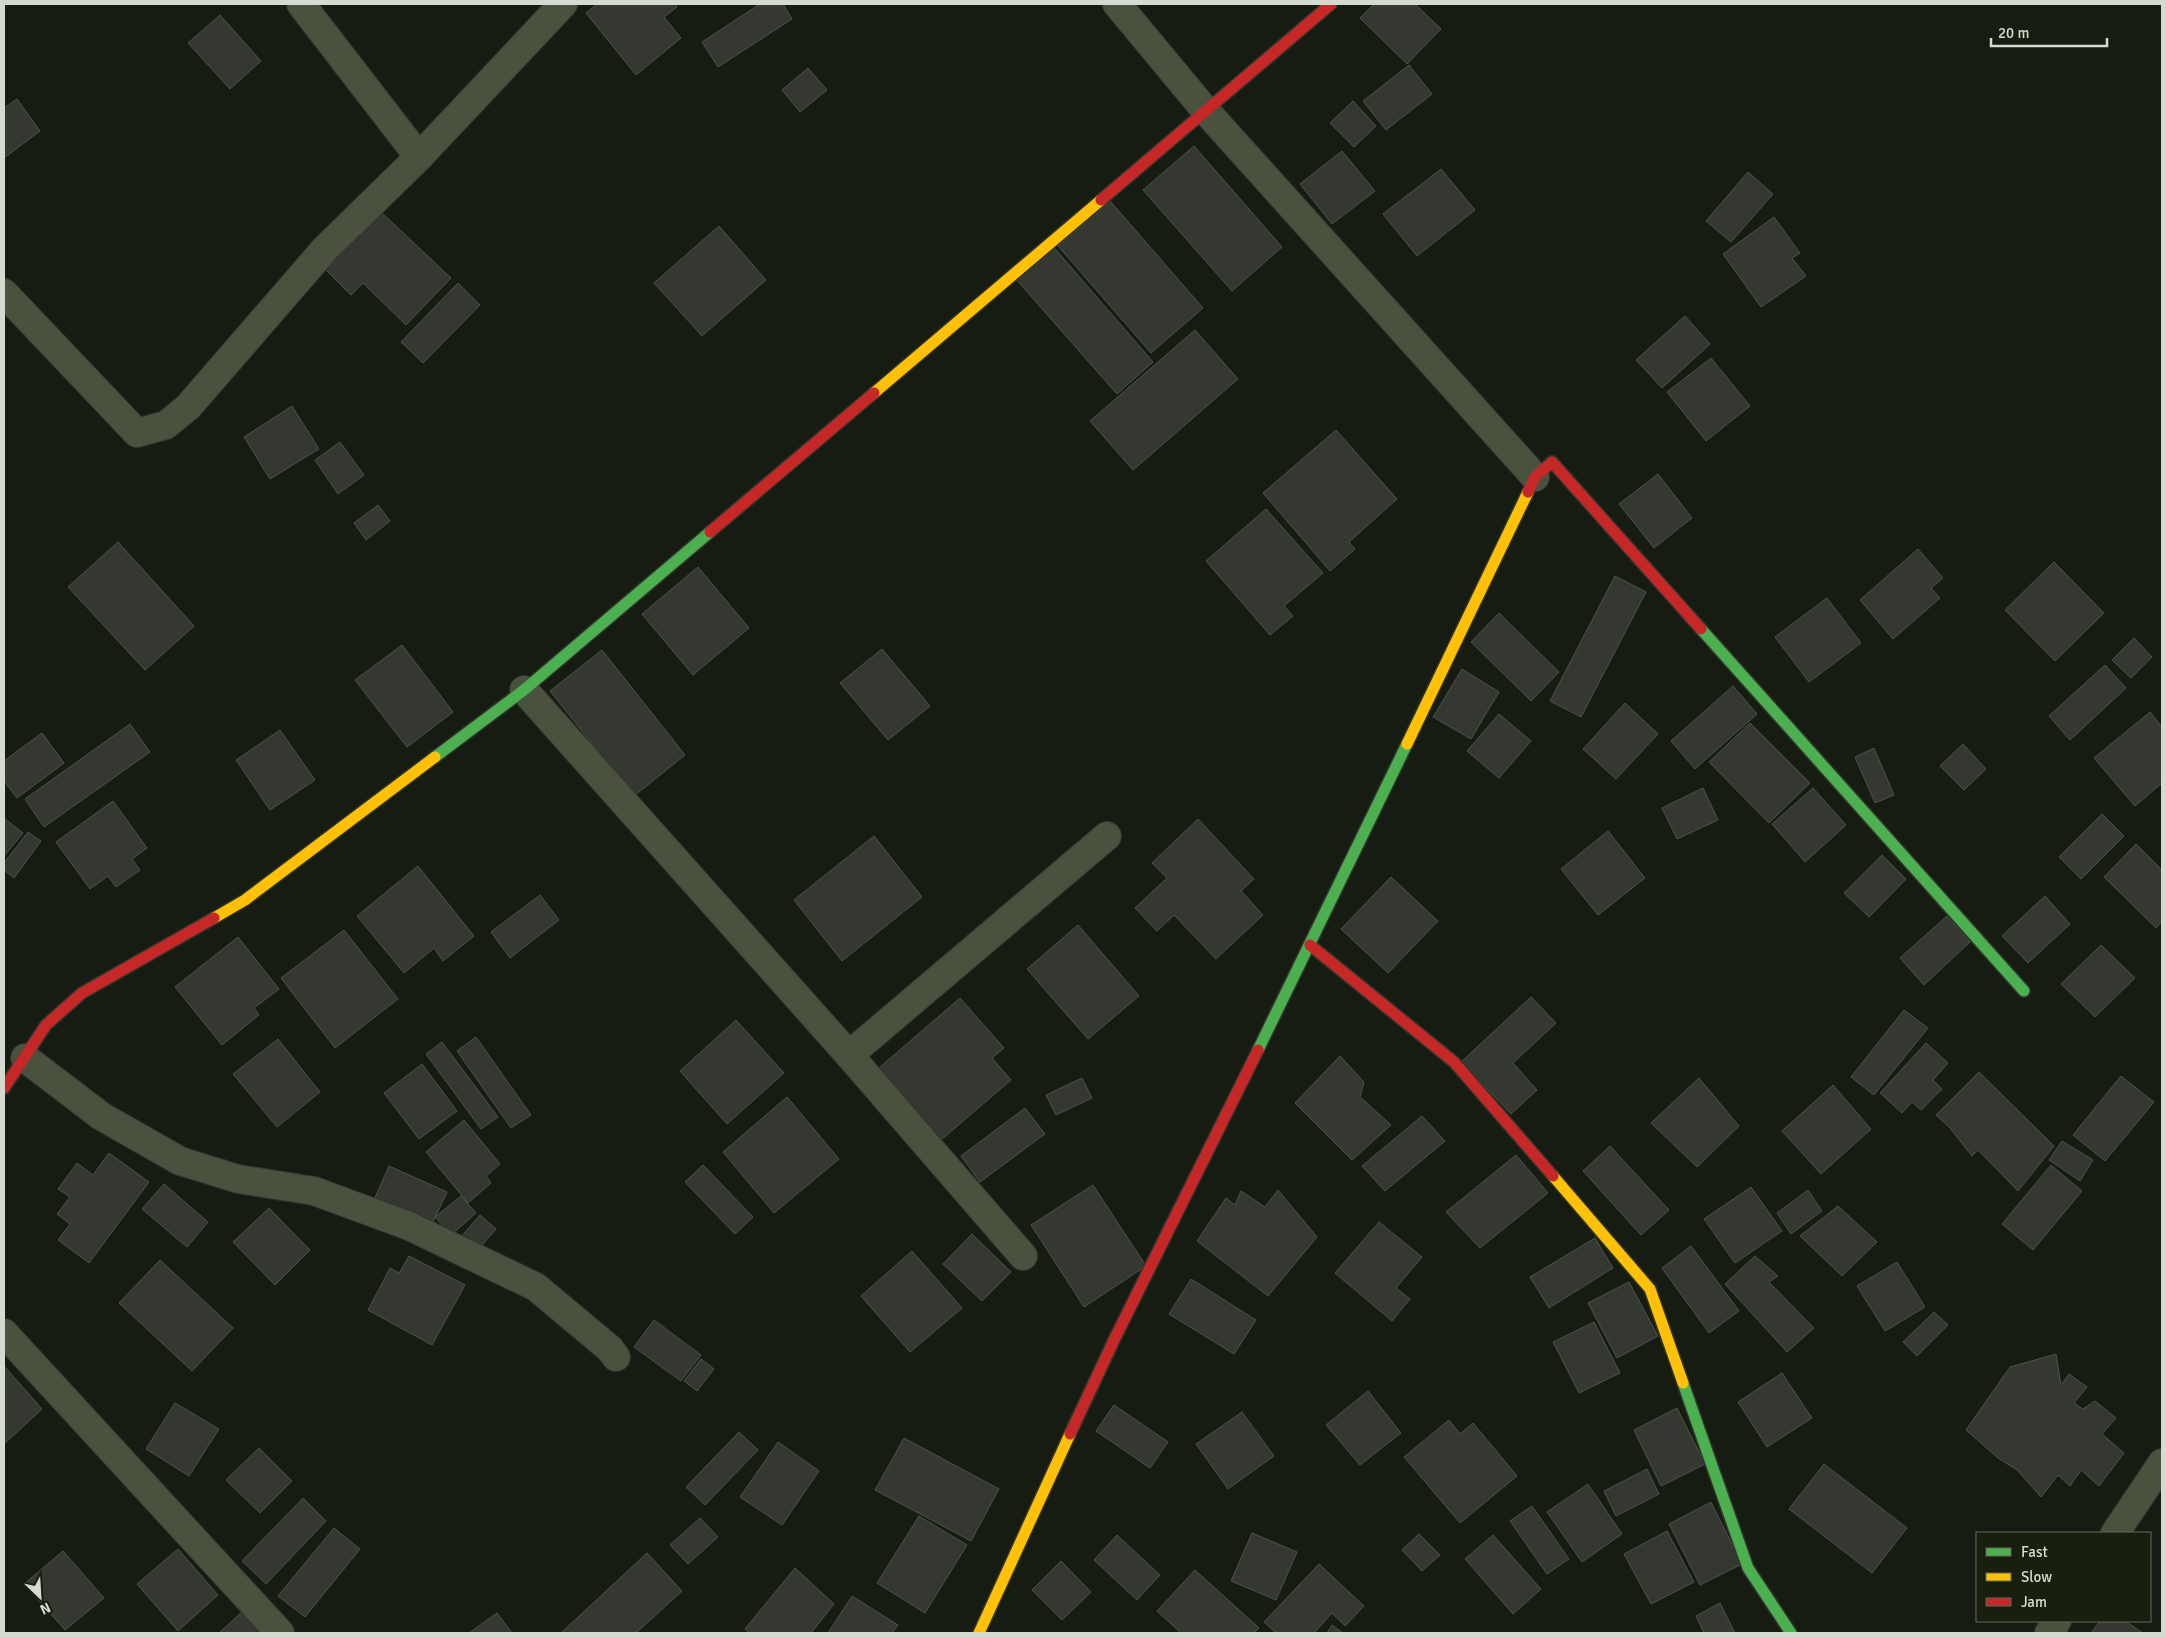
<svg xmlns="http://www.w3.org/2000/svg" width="2166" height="1637" viewBox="0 0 2166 1637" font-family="Signika,sans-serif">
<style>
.building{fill:#343830;stroke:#4e524a}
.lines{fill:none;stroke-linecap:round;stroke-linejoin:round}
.street-casing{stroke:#32362d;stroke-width:30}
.fast-casing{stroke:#32362d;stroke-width:14}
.slow-casing{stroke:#32362d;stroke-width:14}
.jam-casing{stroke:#32362d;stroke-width:14}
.street{stroke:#49513f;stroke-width:28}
.fast{stroke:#4caf50;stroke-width:11}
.slow{stroke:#ffc107;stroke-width:11}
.jam{stroke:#c62828;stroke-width:11}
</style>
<rect width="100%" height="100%" fill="#171c12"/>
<g class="building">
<path d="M 597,4 L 675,4 L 677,7 L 664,17 L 681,38 L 636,75 L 586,13 Z"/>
<path d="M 760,4 L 783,4 L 792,19 L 718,67 L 702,42 Z"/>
<path d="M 1374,4 L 1415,4 L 1441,29 L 1407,64 L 1360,18 Z"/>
<path d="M 220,15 L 261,61 L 230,89 L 188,43 Z"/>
<path d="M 1409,65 L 1432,94 L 1386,130 L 1363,101 Z"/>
<path d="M 808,68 L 827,90 L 800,112 L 782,90 Z"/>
<path d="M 17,99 L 40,131 L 4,158 L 4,108 Z"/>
<path d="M 1353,101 L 1376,126 L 1354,147 L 1330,123 Z"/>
<path d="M 1194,146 L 1282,247 L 1232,291 L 1143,190 Z"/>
<path d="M 1342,151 L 1375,191 L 1332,224 L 1300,184 Z"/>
<path d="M 1441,169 L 1475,210 L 1417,256 L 1383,214 Z"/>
<path d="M 1748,172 L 1773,194 L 1731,242 L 1706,221 Z"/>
<path d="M 1110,201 L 1203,308 L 1151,353 L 1058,246 Z"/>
<path d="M 380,211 L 451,278 L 406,325 L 363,283 L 351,295 L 324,268 Z"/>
<path d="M 1774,217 L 1800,253 L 1792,258 L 1806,276 L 1761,307 L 1723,254 Z"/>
<path d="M 719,226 L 766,280 L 702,336 L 654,283 Z"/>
<path d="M 1051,244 L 1153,362 L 1117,394 L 1014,277 Z"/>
<path d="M 458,283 L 480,305 L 423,363 L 401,342 Z"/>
<path d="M 1685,316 L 1710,344 L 1662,388 L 1636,360 Z"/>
<path d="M 1195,330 L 1238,379 L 1133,470 L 1090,421 Z"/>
<path d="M 1711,358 L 1750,406 L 1706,441 L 1667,392 Z"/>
<path d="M 292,406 L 319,449 L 270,479 L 244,437 Z"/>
<path d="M 1336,430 L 1397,499 L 1349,542 L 1355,549 L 1330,571 L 1263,493 Z"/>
<path d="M 340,442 L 364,475 L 338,494 L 315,460 Z"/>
<path d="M 1658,474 L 1692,518 L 1654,548 L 1619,504 Z"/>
<path d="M 378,505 L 390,521 L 366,540 L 354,523 Z"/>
<path d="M 1266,509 L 1323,573 L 1284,606 L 1293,616 L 1270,635 L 1206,561 Z"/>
<path d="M 118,542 L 194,626 L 145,670 L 68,587 Z"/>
<path d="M 1918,549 L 1943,578 L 1931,588 L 1940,598 L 1893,639 L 1860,600 Z"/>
<path d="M 2054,562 L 2104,613 L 2055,661 L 2005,610 Z"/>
<path d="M 698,567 L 749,628 L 693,675 L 642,614 Z"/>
<path d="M 1615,576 L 1646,592 L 1581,717 L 1550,701 Z"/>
<path d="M 1827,598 L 1861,643 L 1809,682 L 1775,637 Z"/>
<path d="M 1499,613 L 1559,672 L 1531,701 L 1471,642 Z"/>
<path d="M 2134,638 L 2152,657 L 2131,678 L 2112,660 Z"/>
<path d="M 402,645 L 453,712 L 407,747 L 355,680 Z"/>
<path d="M 882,649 L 930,706 L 888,740 L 840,683 Z"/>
<path d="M 602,650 L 685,755 L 634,796 L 550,691 Z"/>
<path d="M 2105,665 L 2126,688 L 2070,740 L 2049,716 Z"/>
<path d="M 1462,669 L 1499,692 L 1471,739 L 1433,717 Z"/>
<path d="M 1733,686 L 1757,714 L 1695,769 L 1671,741 Z"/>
<path d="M 1625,703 L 1658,734 L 1616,779 L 1583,749 Z"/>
<path d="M 2150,712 L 2162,727 L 2162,783 L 2135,806 L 2094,758 Z"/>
<path d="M 1499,714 L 1531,741 L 1499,778 L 1467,751 Z"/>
<path d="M 1750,723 L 1810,783 L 1769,823 L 1709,762 Z"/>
<path d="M 130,724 L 150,752 L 44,827 L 25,799 Z"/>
<path d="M 280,730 L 315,780 L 270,810 L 236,760 Z"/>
<path d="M 42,733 L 64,763 L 17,798 L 4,781 L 4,761 Z"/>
<path d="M 1963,744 L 1986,769 L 1964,790 L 1940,766 Z"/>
<path d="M 1874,748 L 1894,795 L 1875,803 L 1855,757 Z"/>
<path d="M 1703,788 L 1718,820 L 1677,839 L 1662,808 Z"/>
<path d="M 1813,788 L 1846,825 L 1805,862 L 1772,824 Z"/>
<path d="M 113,801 L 147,848 L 132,859 L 140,870 L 116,887 L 108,876 L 90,889 L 56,842 Z"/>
<path d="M 2102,814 L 2124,836 L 2081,879 L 2059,857 Z"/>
<path d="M 4,818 L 23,833 L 4,856 Z"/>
<path d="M 1198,819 L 1254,879 L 1241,891 L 1263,915 L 1216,959 L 1174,915 L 1157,931 L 1135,908 L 1167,878 L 1152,863 Z"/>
<path d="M 1608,831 L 1645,878 L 1598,915 L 1561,869 Z"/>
<path d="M 28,832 L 41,841 L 14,878 L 4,870 L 4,863 Z"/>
<path d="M 874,836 L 922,897 L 842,961 L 794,900 Z"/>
<path d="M 2136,844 L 2162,870 L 2162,921 L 2156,928 L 2104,877 Z"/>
<path d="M 1882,855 L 1906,879 L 1869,917 L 1844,893 Z"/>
<path d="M 418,866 L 474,936 L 443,961 L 434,948 L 404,973 L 357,916 Z"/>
<path d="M 1391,877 L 1438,921 L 1388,973 L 1341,929 Z"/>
<path d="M 540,895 L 559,920 L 510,958 L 491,932 Z"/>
<path d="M 2045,896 L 2070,924 L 2028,963 L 2002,936 Z"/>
<path d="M 1947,916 L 1970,942 L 1924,985 L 1900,958 Z"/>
<path d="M 1078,925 L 1139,996 L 1088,1039 L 1027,969 Z"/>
<path d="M 344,930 L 398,999 L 335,1048 L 281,978 Z"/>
<path d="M 238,937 L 279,989 L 254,1008 L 259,1015 L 222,1045 L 175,987 Z"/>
<path d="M 2101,945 L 2135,978 L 2095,1017 L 2061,984 Z"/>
<path d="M 1531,997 L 1556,1023 L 1513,1063 L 1537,1090 L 1511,1114 L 1461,1062 Z"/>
<path d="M 960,998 L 1004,1048 L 992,1058 L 1011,1080 L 941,1140 L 879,1068 Z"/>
<path d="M 1904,1010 L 1928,1028 L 1874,1095 L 1851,1077 Z"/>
<path d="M 736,1020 L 784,1073 L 727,1124 L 680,1071 Z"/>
<path d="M 476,1037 L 531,1115 L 511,1128 L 457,1051 Z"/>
<path d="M 278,1039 L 320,1092 L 277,1127 L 233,1074 Z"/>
<path d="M 442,1042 L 498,1117 L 481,1129 L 426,1054 Z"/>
<path d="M 1926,1043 L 1948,1063 L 1933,1080 L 1942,1089 L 1921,1110 L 1912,1102 L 1902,1113 L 1880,1093 Z"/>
<path d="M 1340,1056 L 1364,1082 L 1360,1097 L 1391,1125 L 1352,1160 L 1295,1103 Z"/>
<path d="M 422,1064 L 457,1111 L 419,1139 L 384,1093 Z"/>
<path d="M 1979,1072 L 2054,1146 L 2018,1191 L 1978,1150 L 1972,1156 L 1950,1128 L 1936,1115 Z"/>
<path d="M 2121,1076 L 2154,1102 L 2105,1161 L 2073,1135 Z"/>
<path d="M 1082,1078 L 1092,1098 L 1056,1115 L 1046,1095 Z"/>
<path d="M 1699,1078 L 1739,1126 L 1697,1167 L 1651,1123 Z"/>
<path d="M 1833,1085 L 1871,1129 L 1821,1174 L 1782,1131 Z"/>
<path d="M 787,1097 L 839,1159 L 774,1213 L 723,1152 Z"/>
<path d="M 1025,1108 L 1045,1134 L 980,1182 L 961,1156 Z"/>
<path d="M 1422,1116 L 1445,1141 L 1385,1191 L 1362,1166 Z"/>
<path d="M 464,1120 L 500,1164 L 486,1176 L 491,1183 L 468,1203 L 426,1152 Z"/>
<path d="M 2062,1141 L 2093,1160 L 2080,1181 L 2049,1160 Z"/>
<path d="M 1610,1146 L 1669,1210 L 1641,1235 L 1583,1171 Z"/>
<path d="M 109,1153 L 149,1182 L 89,1263 L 58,1240 L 70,1224 L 57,1214 L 70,1197 L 58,1189 L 77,1163 L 93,1175 Z"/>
<path d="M 1516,1155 L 1548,1193 L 1480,1248 L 1446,1212 Z"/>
<path d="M 703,1165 L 753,1217 L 735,1234 L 685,1182 Z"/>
<path d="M 2051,1165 L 2082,1191 L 2033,1250 L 2002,1224 Z"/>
<path d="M 389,1166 L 447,1192 L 431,1226 L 374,1200 Z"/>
<path d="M 164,1184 L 208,1222 L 187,1247 L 142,1209 Z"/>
<path d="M 1093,1185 L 1146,1266 L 1084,1307 L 1031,1225 Z"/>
<path d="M 1751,1187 L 1782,1231 L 1735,1263 L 1704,1219 Z"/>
<path d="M 1278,1190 L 1317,1237 L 1268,1296 L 1197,1241 L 1226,1198 L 1235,1205 L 1241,1191 L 1265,1207 Z"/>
<path d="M 1808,1190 L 1822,1211 L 1791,1234 L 1777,1213 Z"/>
<path d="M 461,1196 L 476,1213 L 451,1235 L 435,1217 Z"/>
<path d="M 1838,1206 L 1877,1242 L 1842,1276 L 1800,1236 Z"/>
<path d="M 269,1208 L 310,1250 L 275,1285 L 233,1242 Z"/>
<path d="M 480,1215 L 496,1229 L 477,1251 L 461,1237 Z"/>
<path d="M 1379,1222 L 1422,1257 L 1396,1288 L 1410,1299 L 1392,1321 L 1335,1273 Z"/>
<path d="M 972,1234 L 1011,1272 L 982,1301 L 943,1264 Z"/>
<path d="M 1595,1238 L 1613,1268 L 1549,1308 L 1530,1277 Z"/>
<path d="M 1691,1246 L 1739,1311 L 1709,1333 L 1662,1268 Z"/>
<path d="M 912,1251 L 962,1308 L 910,1352 L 861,1296 Z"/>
<path d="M 409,1256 L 465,1285 L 432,1345 L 368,1310 L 390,1268 L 399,1273 Z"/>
<path d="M 1755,1256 L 1778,1276 L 1769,1282 L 1814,1328 L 1787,1352 L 1725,1284 Z"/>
<path d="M 160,1260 L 233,1328 L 192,1371 L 119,1303 Z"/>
<path d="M 1897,1262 L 1925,1307 L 1885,1331 L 1857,1286 Z"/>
<path d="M 1191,1279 L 1256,1320 L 1234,1354 L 1169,1314 Z"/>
<path d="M 1629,1282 L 1658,1336 L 1617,1358 L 1588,1303 Z"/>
<path d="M 1934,1312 L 1948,1325 L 1917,1356 L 1903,1342 Z"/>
<path d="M 654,1320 L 701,1355 L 681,1381 L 634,1347 Z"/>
<path d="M 1594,1322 L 1620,1373 L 1579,1393 L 1553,1342 Z"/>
<path d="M 2056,1354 L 2061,1385 L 2069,1374 L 2087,1387 L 2074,1403 L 2083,1409 L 2095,1401 L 2116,1418 L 2102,1434 L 2124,1453 L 2099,1486 L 2081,1470 L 2070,1486 L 2058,1475 L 2041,1497 L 2017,1470 L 1998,1458 L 1966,1430 L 2010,1367 Z"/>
<path d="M 701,1359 L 714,1369 L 697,1391 L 684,1381 Z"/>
<path d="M 4,1366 L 42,1409 L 4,1444 Z"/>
<path d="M 1782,1373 L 1812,1418 L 1767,1447 L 1738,1402 Z"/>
<path d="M 1368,1391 L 1401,1433 L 1360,1465 L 1326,1425 Z"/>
<path d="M 175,1403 L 219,1429 L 189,1476 L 146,1449 Z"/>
<path d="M 1114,1405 L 1168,1442 L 1150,1468 L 1096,1431 Z"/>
<path d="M 1677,1408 L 1705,1464 L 1661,1486 L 1634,1430 Z"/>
<path d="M 1242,1412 L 1274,1456 L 1228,1489 L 1196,1444 Z"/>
<path d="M 1449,1420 L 1460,1434 L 1473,1423 L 1517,1476 L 1460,1523 L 1404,1457 Z"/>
<path d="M 739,1432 L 758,1450 L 705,1505 L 686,1487 Z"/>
<path d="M 904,1438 L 999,1489 L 971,1541 L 875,1490 Z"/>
<path d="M 778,1442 L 819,1471 L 782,1525 L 740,1497 Z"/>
<path d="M 259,1448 L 292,1481 L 260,1513 L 226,1480 Z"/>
<path d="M 1824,1464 L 1907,1528 L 1872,1573 L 1789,1509 Z"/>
<path d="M 1647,1469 L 1659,1494 L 1616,1516 L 1604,1491 Z"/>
<path d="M 1588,1484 L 1622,1534 L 1582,1562 L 1547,1512 Z"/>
<path d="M 303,1498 L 326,1521 L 266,1584 L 242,1561 Z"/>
<path d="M 1711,1502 L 1742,1564 L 1700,1585 L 1669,1524 Z"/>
<path d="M 1532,1506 L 1569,1559 L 1547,1574 L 1510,1521 Z"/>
<path d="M 919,1516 L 967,1545 L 925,1613 L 877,1583 Z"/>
<path d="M 700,1518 L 718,1537 L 688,1564 L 670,1545 Z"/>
<path d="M 334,1528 L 360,1549 L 305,1617 L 278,1596 Z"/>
<path d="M 1667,1531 L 1694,1582 L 1651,1604 L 1624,1554 Z"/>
<path d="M 1252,1533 L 1297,1552 L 1276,1600 L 1231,1581 Z"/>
<path d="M 1419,1534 L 1440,1555 L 1422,1571 L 1402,1550 Z"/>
<path d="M 1117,1535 L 1160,1575 L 1137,1600 L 1094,1560 Z"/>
<path d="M 1493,1535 L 1541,1589 L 1513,1614 L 1465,1559 Z"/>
<path d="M 178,1549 L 218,1595 L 178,1631 L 137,1584 Z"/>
<path d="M 63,1551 L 104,1598 L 65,1630 L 24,1584 Z"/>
<path d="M 647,1553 L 682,1591 L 636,1633 L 561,1633 Z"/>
<path d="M 1061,1561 L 1091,1592 L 1062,1620 L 1032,1590 Z"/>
<path d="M 1319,1564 L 1364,1606 L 1345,1626 L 1332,1613 L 1314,1633 L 1276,1633 L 1264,1622 Z"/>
<path d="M 795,1568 L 834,1604 L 811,1633 L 749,1633 L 745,1629 Z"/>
<path d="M 1195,1570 L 1259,1628 L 1254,1633 L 1181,1633 L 1157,1611 Z"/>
<path d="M 852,1596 L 898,1625 L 892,1633 L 828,1633 Z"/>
<path d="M 1720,1603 L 1735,1633 L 1704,1633 L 1696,1616 Z"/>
<path d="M 243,1611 L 264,1633 L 219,1633 Z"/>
<path d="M 497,1613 L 512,1633 L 469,1633 Z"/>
<path d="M 2100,1621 L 2125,1621 L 2143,1633 L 2091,1633 Z"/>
<path d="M 1332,1625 L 1343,1633 L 1327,1633 Z"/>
</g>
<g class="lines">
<defs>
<g id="street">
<path d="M 301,4 L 419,157"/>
<path d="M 1117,4 L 1205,110 L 1535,477"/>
<path d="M 4,293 L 137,433 L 166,425 L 188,407 L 324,250 L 419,157 L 563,4"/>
<path d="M 524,690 L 849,1055 L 1023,1256"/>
<path d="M 849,1055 L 1107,836"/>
<path d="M 25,1058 L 101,1116 L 180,1161 L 238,1179 L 314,1191 L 409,1226 L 536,1287 L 610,1349 L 616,1357"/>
<path d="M 4,1333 L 280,1633"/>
<path d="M 2115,1533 L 2162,1463"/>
<path d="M 2049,1633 L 2057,1621"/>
</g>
<g id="fast">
<path d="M 1701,629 L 2024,991"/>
<path d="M 435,757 L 524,690 L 710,532"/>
<path d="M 1258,1050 L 1407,744"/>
<path d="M 1683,1383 L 1748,1568 L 1791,1633"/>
</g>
<g id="slow">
<path d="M 874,393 L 1101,200"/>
<path d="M 1407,744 L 1528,492"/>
<path d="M 214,918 L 245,900 L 435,757"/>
<path d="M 1553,1176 L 1650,1289 L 1683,1383"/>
<path d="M 979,1633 L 1070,1434"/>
</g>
<g id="jam">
<path d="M 1101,200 L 1331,4"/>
<path d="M 1528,492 L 1535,477 L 1552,462 L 1701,629"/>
<path d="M 710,532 L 874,393"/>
<path d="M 1310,945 L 1454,1062 L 1553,1176"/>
<path d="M 4,1088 L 46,1025 L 82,993 L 214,918"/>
<path d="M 1070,1434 L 1114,1340 L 1258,1050"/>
</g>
</defs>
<use href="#street" class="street-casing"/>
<use href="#fast" class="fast-casing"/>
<use href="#slow" class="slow-casing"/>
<use href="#jam" class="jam-casing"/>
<use href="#street" class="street"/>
<use href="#fast" class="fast"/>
<use href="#slow" class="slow"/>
<use href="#jam" class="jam"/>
</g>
<rect width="2166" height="1637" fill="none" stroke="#d5dad0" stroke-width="10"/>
<rect x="1976" y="1532" width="175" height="90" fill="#181f0f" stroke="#646a5c"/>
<rect x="1986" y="1548" width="25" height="8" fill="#4caf50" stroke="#646a5c"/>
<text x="2021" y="1557" font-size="15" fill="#d5dad0">Fast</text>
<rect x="1986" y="1573" width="25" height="8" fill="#ffc107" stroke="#646a5c"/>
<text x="2021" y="1582" font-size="15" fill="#d5dad0">Slow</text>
<rect x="1986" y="1598" width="25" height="8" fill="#c62828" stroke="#646a5c"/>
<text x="2021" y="1607" font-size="15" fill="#d5dad0">Jam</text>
<g transform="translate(40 1597) rotate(155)" stroke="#181f0f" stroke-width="4" paint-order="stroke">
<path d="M0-4L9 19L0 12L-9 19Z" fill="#d5dad0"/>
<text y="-8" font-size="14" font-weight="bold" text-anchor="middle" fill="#d5dad0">N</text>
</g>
<path d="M1991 38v8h116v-8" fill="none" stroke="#d5dad0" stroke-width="2.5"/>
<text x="1998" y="38" font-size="15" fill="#d5dad0" stroke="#181f0f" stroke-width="4" paint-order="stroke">20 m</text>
</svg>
